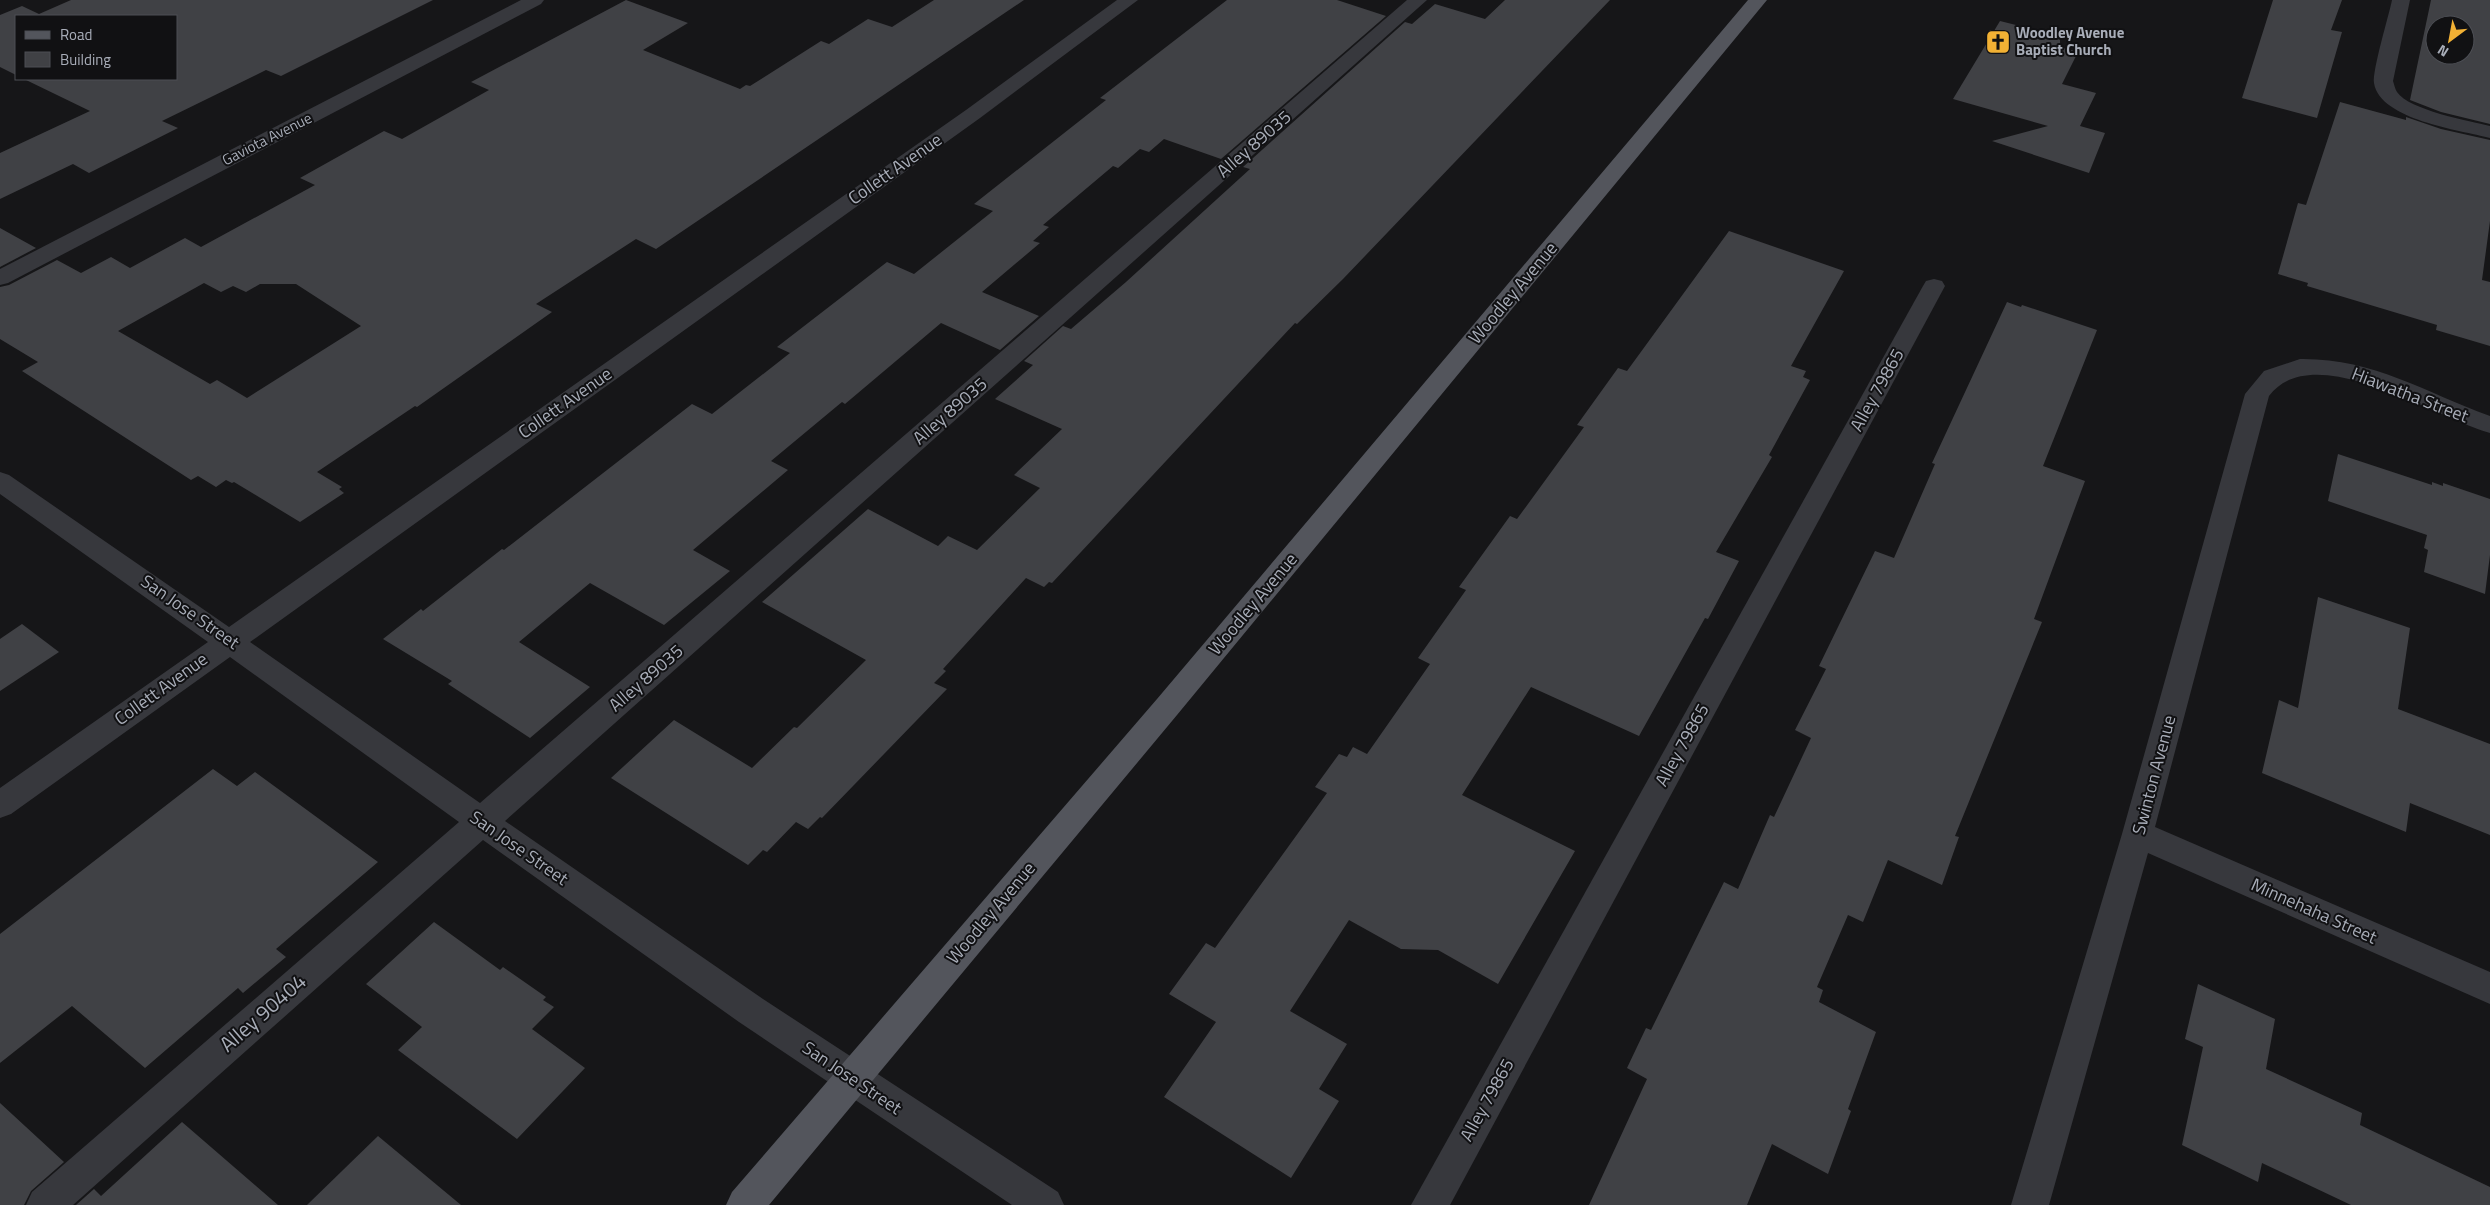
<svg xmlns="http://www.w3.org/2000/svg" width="2490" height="1205" viewBox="0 0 2490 1205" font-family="'Titillium Web',sans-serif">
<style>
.building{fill:#404145;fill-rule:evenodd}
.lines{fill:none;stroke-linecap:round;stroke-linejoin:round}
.minor{fill:#37383d;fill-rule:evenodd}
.major{fill:#53555c;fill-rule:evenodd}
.labels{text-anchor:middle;stroke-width:4;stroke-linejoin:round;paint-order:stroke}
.far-poi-label{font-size:15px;font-weight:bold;fill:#a8adb8;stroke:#111113;text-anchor:start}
.far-street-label{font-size:15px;fill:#a8adb8;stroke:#111113}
.street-label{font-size:18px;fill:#a8adb8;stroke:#111113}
.near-street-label{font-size:21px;fill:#a8adb8;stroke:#111113}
</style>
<rect width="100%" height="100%" fill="#161618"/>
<g class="building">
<path d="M 71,0 L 433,0 L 281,76 L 266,70 L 162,121 L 178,128 L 89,173 L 73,164 L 0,199 L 0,153 L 90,111 L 24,79 L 176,79 L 176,16 L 16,16 L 16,75 L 0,67 L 0,15 L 22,6 L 39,14 Z"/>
<path d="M 626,0 L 688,23 L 643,50 L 740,89 L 746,85 L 750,86 L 821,41 L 829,44 L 868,19 L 892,27 L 934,0 L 1024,0 L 656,249 L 636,239 L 536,304 L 552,312 L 417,407 L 415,406 L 317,472 L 342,487 L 339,489 L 344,493 L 300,522 L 234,482 L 232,483 L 226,480 L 216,487 L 198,476 L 191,480 L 22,371 L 38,362 L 0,339 L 0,287 L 9,285 L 57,260 L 81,273 L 111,257 L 130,268 L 185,238 L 201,247 L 315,185 L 300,178 L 384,131 L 402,139 L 489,90 L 471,82 ZM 204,283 L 221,292 L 233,286 L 246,292 L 260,284 L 296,284 L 361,326 L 247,398 L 217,380 L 210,384 L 118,331 Z"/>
<path d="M 1227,0 L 1337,0 L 1386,16 L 1221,159 L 1164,139 L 1149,152 L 1140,149 L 1118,168 L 1113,166 L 1043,225 L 1049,227 L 1033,241 L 1040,243 L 982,292 L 1039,316 L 1000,350 L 941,323 L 845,404 L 842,402 L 771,461 L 788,470 L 693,550 L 730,571 L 664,625 L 590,583 L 519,642 L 590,687 L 530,738 L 448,684 L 452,681 L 383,639 L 421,609 L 423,611 L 502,549 L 504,550 L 692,404 L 712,414 L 790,353 L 777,347 L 887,262 L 914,274 L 993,211 L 974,204 L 1106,100 L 1100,98 Z"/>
<path d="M 1505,0 L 1610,0 L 1343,279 L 1297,324 L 1295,323 L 1052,583 L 1049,582 L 1044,587 L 1026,578 L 943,669 L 946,671 L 934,683 L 947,689 L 822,818 L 820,817 L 808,829 L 796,822 L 767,852 L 763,850 L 748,865 L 611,778 L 674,720 L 752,768 L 794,727 L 797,728 L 866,660 L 762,602 L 868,509 L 938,546 L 948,536 L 977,550 L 1040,488 L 1014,475 L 1062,429 L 995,399 L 1033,365 L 1024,361 L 1063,326 L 1071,329 L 1126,282 L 1250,169 L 1243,167 L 1405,22 L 1412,24 L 1435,4 L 1485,19 Z"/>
<path d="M 2273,0 L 2342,0 L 2331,30 L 2342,32 L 2317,118 L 2242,98 Z"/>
<path d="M 2431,0 L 2490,0 L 2490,124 L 2441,112 L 2410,100 ZM 2435,25 L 2465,25 L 2465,55 L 2435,55 Z"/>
<path d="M 2000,21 L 2060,36 L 2060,47 L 2078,52 L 2062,84 L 2096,93 L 2080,126 L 2105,133 L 2089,173 L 1992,141 L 2048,126 L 1953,99 Z"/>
<path d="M 2340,102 L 2406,120 L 2406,117 L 2441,129 L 2490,140 L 2490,221 L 2482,280 L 2490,282 L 2490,346 L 2436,330 L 2437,325 L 2307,286 L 2308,283 L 2278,274 L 2298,203 L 2306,205 Z"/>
<path d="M 0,228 L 36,248 L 0,267 Z"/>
<path d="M 1729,231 L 1844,271 L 1791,366 L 1806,371 L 1803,377 L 1810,380 L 1769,455 L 1772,457 L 1716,552 L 1739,561 L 1708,619 L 1705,618 L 1639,736 L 1531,687 L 1462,795 L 1575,851 L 1498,984 L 1438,950 L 1401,949 L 1349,920 L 1290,1011 L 1347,1044 L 1319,1089 L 1339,1101 L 1291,1178 L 1164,1097 L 1216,1022 L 1169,994 L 1206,943 L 1215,948 L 1327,793 L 1315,787 L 1339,754 L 1347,757 L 1353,747 L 1367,754 L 1430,664 L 1418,658 L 1466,590 L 1459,587 L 1510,516 L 1517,519 L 1584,427 L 1577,425 L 1618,368 L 1627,371 Z"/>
<path d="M 2007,302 L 2021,307 L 2022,305 L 2097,330 L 2043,466 L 2085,481 L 2034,619 L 2042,622 L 1955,836 L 1959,837 L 1942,885 L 1888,860 L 1863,922 L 1848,915 L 1817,987 L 1823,990 L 1819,1002 L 1876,1032 L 1848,1109 L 1851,1111 L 1828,1174 L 1772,1144 L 1747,1205 L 1589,1205 L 1647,1079 L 1627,1068 L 1646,1028 L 1651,1030 L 1724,882 L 1738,889 L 1770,815 L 1774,817 L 1811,738 L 1795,730 L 1826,669 L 1819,666 L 1875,551 L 1894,558 L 1935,464 L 1932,463 Z"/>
<path d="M 2338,454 L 2432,485 L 2432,482 L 2443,486 L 2443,483 L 2490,499 L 2490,555 L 2485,594 L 2424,572 L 2428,550 L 2424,548 L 2427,535 L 2328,501 Z"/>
<path d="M 2318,597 L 2410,628 L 2398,709 L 2490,744 L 2490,835 L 2410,803 L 2406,832 L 2262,773 L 2279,700 L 2298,708 Z"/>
<path d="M 22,624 L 59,652 L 0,691 L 0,639 Z"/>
<path d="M 213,769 L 237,786 L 255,772 L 378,862 L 276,949 L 286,957 L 243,993 L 238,988 L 145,1068 L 72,1006 L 0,1063 L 0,934 Z"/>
<path d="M 434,922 L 500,970 L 503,967 L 546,997 L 543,1000 L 554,1007 L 532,1029 L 585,1068 L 517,1139 L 398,1050 L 422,1027 L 366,984 Z"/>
<path d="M 2198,984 L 2275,1019 L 2266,1069 L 2362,1113 L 2360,1125 L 2490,1187 L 2490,1205 L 2351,1205 L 2262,1163 L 2258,1182 L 2182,1145 L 2203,1047 L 2185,1039 Z"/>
<path d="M 0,1103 L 64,1162 L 31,1191 L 24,1205 L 0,1205 Z"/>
<path d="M 182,1122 L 278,1205 L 76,1205 L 94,1189 L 101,1196 Z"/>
<path d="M 378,1136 L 461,1205 L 307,1205 Z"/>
</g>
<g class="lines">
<g class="minor">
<path d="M 521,0 L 544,0 L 541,4 L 8,283 L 0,285 L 0,269 Z"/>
<path d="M 1117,0 L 1138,0 L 980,118 L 250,642 L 480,803 L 1407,0 L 1427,0 L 505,821 L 763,999 L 1058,1192 L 1064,1205 L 1012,1205 L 739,1022 L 483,840 L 73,1205 L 26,1205 L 32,1192 L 459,822 L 230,657 L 11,814 L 0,818 L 0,788 L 208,642 L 0,494 L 0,472 L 9,475 L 229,627 L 966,110 Z"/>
<path d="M 2392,0 L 2410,0 L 2393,81 C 2394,84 2395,89 2397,92 C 2409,110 2469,121 2490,126 L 2490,138 C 2460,130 2380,120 2374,83 C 2372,71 2389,15 2392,0 Z"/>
<path d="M 1934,279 L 1942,281 L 1945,286 L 1450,1205 L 1411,1205 L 1923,286 L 1926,281 Z"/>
<path d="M 2300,359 C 2373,358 2424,392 2490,416 L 2490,433 C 2436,418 2313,337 2269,396 L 2155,827 L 2490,972 L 2490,1004 L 2148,853 L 2049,1205 L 2011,1205 L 2122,834 L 2245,394 L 2264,371 Z"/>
</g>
<path class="major" d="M 1748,0 L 1767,0 L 1177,715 L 769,1205 L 726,1205 L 732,1192 L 1157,699 Z"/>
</g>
<defs>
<symbol id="church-square" viewBox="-11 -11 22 22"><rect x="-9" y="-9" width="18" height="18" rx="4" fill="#f2b134" stroke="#111113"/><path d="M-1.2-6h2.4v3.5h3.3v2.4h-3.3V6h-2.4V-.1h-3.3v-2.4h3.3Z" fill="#111"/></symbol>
</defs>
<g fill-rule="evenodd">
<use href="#church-square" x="1984" y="28" width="28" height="28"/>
</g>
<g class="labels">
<g class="far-poi-label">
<text x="2016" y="38">Woodley Avenue<tspan x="2016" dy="17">Baptist Church</tspan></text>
</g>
<g class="far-street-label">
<text transform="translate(267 139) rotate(-27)" y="5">Gaviota Avenue</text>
</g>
<g class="street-label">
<text transform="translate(1254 144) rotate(-41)" y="6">Alley 89035</text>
<text transform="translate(895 169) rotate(-35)" y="6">Collett Avenue</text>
<text transform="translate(1513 293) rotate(-50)" y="6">Woodley Avenue</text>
<text transform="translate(1877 390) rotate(-61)" y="6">Alley 79865</text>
<text transform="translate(2410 395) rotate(21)" y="6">Hiawatha Street</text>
<text transform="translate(565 403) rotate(-35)" y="6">Collett Avenue</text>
<text transform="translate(950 411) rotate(-41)" y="6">Alley 89035</text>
<text transform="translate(1253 604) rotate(-50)" y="6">Woodley Avenue</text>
<text transform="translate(190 612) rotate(35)" y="6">San Jose Street</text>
<text transform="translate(646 678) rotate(-41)" y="6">Alley 89035</text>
<text transform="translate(161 689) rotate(-36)" y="6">Collett Avenue</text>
<text transform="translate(1682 745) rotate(-61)" y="6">Alley 79865</text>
<text transform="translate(2154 775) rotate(-75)" y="6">Swinton Avenue</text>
<text transform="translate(519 848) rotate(35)" y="6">San Jose Street</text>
<text transform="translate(2314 911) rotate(24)" y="6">Minnehaha Street</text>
<text transform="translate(991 913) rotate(-50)" y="6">Woodley Avenue</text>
<text transform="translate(852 1078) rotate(34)" y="6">San Jose Street</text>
<text transform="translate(1487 1100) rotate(-61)" y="6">Alley 79865</text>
</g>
<g class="near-street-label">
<text transform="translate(263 1013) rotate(-41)" y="7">Alley 90404</text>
</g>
</g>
<rect x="15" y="15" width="162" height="65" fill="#111113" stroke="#4d4f55"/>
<rect x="25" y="31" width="25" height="8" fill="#53555c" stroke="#4d4f55"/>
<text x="60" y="40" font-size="15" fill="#a8adb8">Road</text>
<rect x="25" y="52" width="25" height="15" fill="#404145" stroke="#4d4f55"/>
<text x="60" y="65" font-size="15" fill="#a8adb8">Building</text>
<g transform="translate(2450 40) rotate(212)"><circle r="24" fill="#111113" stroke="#4d4f55"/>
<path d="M0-4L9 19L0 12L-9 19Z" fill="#f2b134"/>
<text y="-8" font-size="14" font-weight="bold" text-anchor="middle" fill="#a8adb8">N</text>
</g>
</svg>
